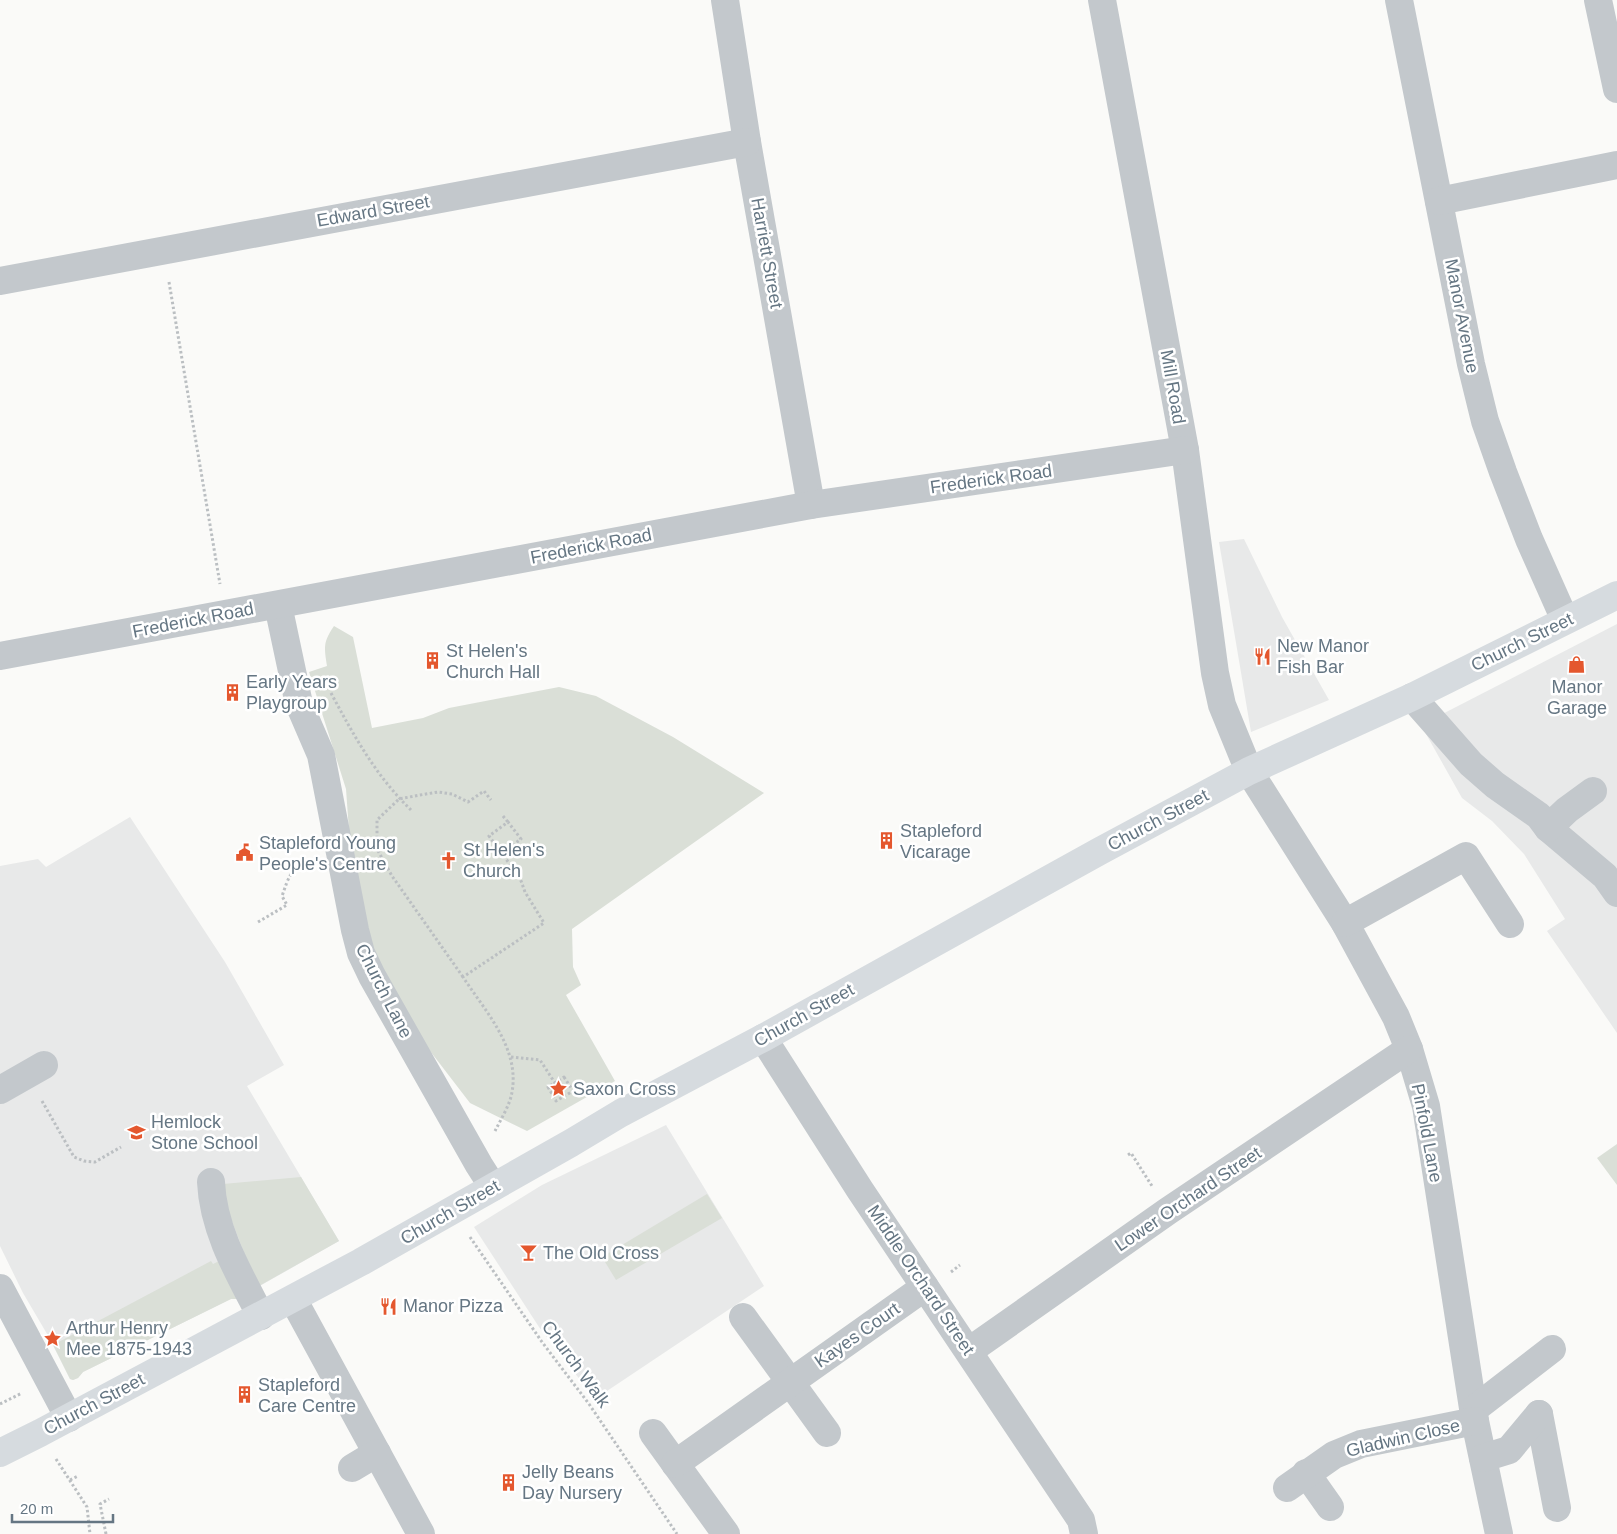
<svg xmlns="http://www.w3.org/2000/svg" width="1617" height="1534" viewBox="0 0 1617 1534" font-family="Helvetica,sans-serif">
<style>
.built{fill:#e8e9e9}
.green{fill:#dadfd7}
.lines{fill:none;stroke-linecap:round;stroke-linejoin:round}
.path{stroke:#bbbfc2;stroke-width:3;stroke-dasharray:2.5 2.5;stroke-linecap:butt}
.minor{stroke:#c3c8cc;stroke-width:28}
.major{stroke:#d6dbdf;stroke-width:28}
.labels{text-anchor:middle;stroke-width:5;stroke-linejoin:round;paint-order:stroke}
.street-label{font-size:18px;fill:#657683;stroke:#fff}
.poi-label{font-size:18px;fill:#657683;stroke:#fff;text-anchor:start}
</style>
<rect width="100%" height="100%" fill="#fafaf8"/>
<g class="built">
<path d="M 1244,539 L 1282,617 L 1329,700 L 1251,732 L 1219,542 Z"/>
<path d="M 1617,624 L 1617,1033 L 1547,931 L 1565,919 L 1524,854 L 1492,821 L 1462,798 L 1421,725 Z"/>
<path d="M 130,817 L 225,962 L 284,1065 L 247,1086 L 339,1241 L 237,1299 L 231,1299 L 83,1372 L 78,1378 L 73,1380 L 70,1379 L 50,1339 L 23,1293 L 0,1246 L 0,866 L 38,859 L 46,867 Z"/>
<path d="M 666,1125 L 764,1286 L 595,1399 L 539,1327 L 474,1227 L 542,1185 Z"/>
</g>
<g class="green">
<path d="M 334,626 L 353,637 L 372,728 L 423,718 L 449,708 L 559,687 L 596,696 L 673,737 L 764,793 L 572,929 L 573,967 L 581,985 L 566,995 L 615,1081 L 527,1131 L 470,1103 L 417,1034 L 366,937 L 349,831 L 346,789 L 309,672 L 327,666 C 324,647 323,642 334,626 Z"/>
<path d="M 1617,1144 L 1617,1185 L 1597,1158 Z"/>
<path d="M 301,1177 L 339,1241 L 259,1286 L 255,1281 L 223,1198 L 223,1184 Z"/>
<path d="M 707,1194 L 722,1218 L 616,1280 L 602,1257 Z"/>
<path d="M 211,1261 L 213,1264 L 219,1261 L 237,1299 L 231,1299 L 83,1372 L 78,1378 L 73,1380 L 70,1379 L 53,1345 Z"/>
</g>
<g class="lines">
<g class="path">
<path d="M 169,282 L 220,584"/>
<path d="M 331,693 C 354,736 376,776 411,810"/>
<path d="M 503,816 L 508,822"/>
<path d="M 258,922 L 287,905 L 282,896 C 289,877 290,867 311,863"/>
<path d="M 463,977 L 392,876 L 377,849 L 377,820 L 399,799 L 420,795 L 438,792 L 452,794 L 468,802 L 484,791 L 491,800"/>
<path d="M 511,1057 L 540,1060 L 555,1083"/>
<path d="M 564,1077 L 573,1091 L 556,1101 L 548,1087 Z"/>
<path d="M 42,1101 L 74,1157 L 84,1161 L 95,1162 L 121,1147"/>
<path d="M 495,1131 C 501,1119 510,1105 512,1092 C 520,1048 485,1011 463,977 L 544,923 L 525,892 L 520,878 L 489,836 L 508,822 L 521,839 L 502,853"/>
<path d="M 1128,1155 L 1131,1153 L 1152,1186"/>
<path d="M 470,1237 L 542,1342 L 589,1404 L 677,1534"/>
<path d="M 951,1272 L 960,1265"/>
<path d="M 0,1404 L 22,1393"/>
<path d="M 56,1459 L 87,1507 L 90,1534"/>
<path d="M 70,1480 L 78,1476"/>
<path d="M 106,1534 L 100,1504 L 109,1499"/>
</g>
<g class="minor">
<path d="M 725,0 L 747,142 L 811,505"/>
<path d="M 1102,0 L 1185,450 L 1215,673 L 1222,705 L 1249,771 L 1345,923 L 1396,1017 L 1409,1049 L 1426,1106 L 1475,1421 L 1499,1534"/>
<path d="M 1399,0 L 1471,364 L 1485,421 L 1503,472 L 1529,539 L 1565,620"/>
<path d="M 1598,0 L 1617,89"/>
<path d="M 1439,201 L 1617,165"/>
<path d="M 0,281 L 747,142"/>
<path d="M 278,605 L 299,704 L 321,755 L 355,930 L 361,953 L 372,976 L 479,1165 L 493,1187"/>
<path d="M 0,656 L 811,505 L 1185,450"/>
<path d="M 1412,697 L 1471,764 L 1495,785 L 1539,816 L 1548,828 L 1605,876 L 1617,893"/>
<path d="M 1548,828 L 1567,810 L 1593,791"/>
<path d="M 1345,923 L 1466,856 L 1510,924"/>
<path d="M 763,1038 L 860,1190 L 1081,1520 L 1084,1534"/>
<path d="M 0,1090 L 44,1065"/>
<path d="M 211,1182 C 213,1230 239,1274 261,1316"/>
<path d="M 0,1288 L 69,1418"/>
<path d="M 293,1299 L 421,1534"/>
<path d="M 743,1317 L 827,1433"/>
<path d="M 969,1351 L 1168,1211 L 1409,1049"/>
<path d="M 1473,1410 L 1552,1349"/>
<path d="M 1539,1414 L 1557,1508"/>
<path d="M 653,1433 L 726,1534"/>
<path d="M 1483,1458 L 1509,1450 L 1539,1414"/>
<path d="M 675,1464 L 925,1287"/>
<path d="M 352,1468 L 377,1453"/>
<path d="M 1306,1473 L 1330,1507"/>
<path d="M 1287,1488 L 1334,1455 L 1361,1444 L 1475,1421"/>
</g>
<path class="major" d="M 0,1453 L 40,1433 L 361,1262 L 571,1143 L 621,1113 L 763,1038 L 1100,851 L 1249,771 L 1412,697 L 1617,595"/>
</g>
<defs>
<symbol id="restaurant-bare" viewBox="-9 -9 18 18"><path d="M-5-6h1v4h1v-4h1v4h1v-4h1v5L-1.5 .5V6h-2V.5L-5-1ZM5-6V6H3V1.5H1.5Q1.5-4 5-6Z" fill="#e4572e" stroke="#fff" stroke-width="2.5" paint-order="stroke"/></symbol>
<symbol id="building-bare" viewBox="-9 -9 18 18"><path d="M-4-6H4V6H1V3H-1V6H-4ZM-2.5-4.3h1.7v1.8h-1.7ZM.8-4.3h1.7v1.8H.8ZM-2.5-1h1.7V.8h-1.7ZM.8-1h1.7V.8H.8Z" fill="#e4572e" stroke="#fff" stroke-width="2.5" paint-order="stroke"/></symbol>
<symbol id="shop-bare" viewBox="-9 -9 18 18"><path d="M-5-2.5h2.3a2.7 3.5 0 0 1 5.4 0H5L5.5 6h-11ZM-1.5-2.5h3a1.5 2.3 0 0 0-3 0Z" fill="#e4572e" stroke="#fff" stroke-width="2.5" paint-order="stroke"/></symbol>
<symbol id="civic-bare" viewBox="-9 -9 18 18"><path d="M-.6-6.5H3V-4.5H.6V-3L4-1V1h2V6H-6V1h2V-1L-.6-3ZM-1.2 2.5V6h2.4V2.5Z" fill="#e4572e" stroke="#fff" stroke-width="2.5" paint-order="stroke"/></symbol>
<symbol id="church-bare" viewBox="-9 -9 18 18"><path d="M-1.2-6h2.4v3.5h3.3v2.4h-3.3V6h-2.4V-.1h-3.3v-2.4h3.3Z" fill="#e4572e" stroke="#fff" stroke-width="2.5" paint-order="stroke"/></symbol>
<symbol id="sight-bare" viewBox="-9 -9 18 18"><path d="M0-6L1.8-2.2L6-1.7L2.9 1.2L3.7 5.4L0 3.3L-3.7 5.4L-2.9 1.2L-6-1.7L-1.8-2.2Z" fill="#e4572e" stroke="#fff" stroke-width="2.5" paint-order="stroke"/></symbol>
<symbol id="school-bare" viewBox="-9 -9 18 18"><path d="M0-5L7-2L0 1L-7-2ZM-4 1L0 2.5L4 1V4Q0 6-4 4Z" fill="#e4572e" stroke="#fff" stroke-width="2.5" paint-order="stroke"/></symbol>
<symbol id="bar-bare" viewBox="-9 -9 18 18"><path d="M-6-5H6L.8 .8V4.5H3.5V6h-7V4.5H-.8V.8Z" fill="#e4572e" stroke="#fff" stroke-width="2.5" paint-order="stroke"/></symbol>
</defs>
<g fill-rule="evenodd">
<use href="#restaurant-bare" x="1250" y="644" width="25" height="25"/>
<use href="#building-bare" x="420" y="648" width="25" height="25"/>
<use href="#shop-bare" x="1564" y="652" width="25" height="25"/>
<use href="#building-bare" x="220" y="680" width="25" height="25"/>
<use href="#building-bare" x="874" y="828" width="25" height="25"/>
<use href="#civic-bare" x="232" y="840" width="25" height="25"/>
<use href="#church-bare" x="436" y="848" width="25" height="25"/>
<use href="#sight-bare" x="546" y="1076" width="25" height="25"/>
<use href="#school-bare" x="124" y="1120" width="25" height="25"/>
<use href="#bar-bare" x="516" y="1240" width="25" height="25"/>
<use href="#restaurant-bare" x="376" y="1294" width="25" height="25"/>
<use href="#sight-bare" x="40" y="1326" width="25" height="25"/>
<use href="#building-bare" x="232" y="1382" width="25" height="25"/>
<use href="#building-bare" x="496" y="1470" width="25" height="25"/>
</g>
<g class="labels">
<g class="street-label">
<text transform="translate(373 211) rotate(-10)" y="6">Edward Street</text>
<text transform="translate(767 253) rotate(80)" y="6">Harriett Street</text>
<text transform="translate(1462 316) rotate(79)" y="6">Manor Avenue</text>
<text transform="translate(1173 387) rotate(80)" y="6">Mill Road</text>
<text transform="translate(991 479) rotate(-8)" y="6">Frederick Road</text>
<text transform="translate(591 546) rotate(-11)" y="6">Frederick Road</text>
<text transform="translate(193 620) rotate(-11)" y="6">Frederick Road</text>
<text transform="translate(1522 642) rotate(-26)" y="6">Church Street</text>
<text transform="translate(1158 820) rotate(-28)" y="6">Church Street</text>
<text transform="translate(384 991) rotate(63)" y="6">Church Lane</text>
<text transform="translate(804 1015) rotate(-29)" y="6">Church Street</text>
<text transform="translate(1427 1133) rotate(79)" y="6">Pinfold Lane</text>
<text transform="translate(1188 1199) rotate(-34)" y="6">Lower Orchard Street</text>
<text transform="translate(450 1212) rotate(-30)" y="6">Church Street</text>
<text transform="translate(921 1280) rotate(56)" y="6">Middle Orchard Street</text>
<text transform="translate(857 1335) rotate(-35)" y="6">Kayes Court</text>
<text transform="translate(576 1364) rotate(54)" y="6">Church Walk</text>
<text transform="translate(94 1404) rotate(-28)" y="6">Church Street</text>
<text transform="translate(1403 1438) rotate(-13)" y="6">Gladwin Close</text>
</g>
<g class="poi-label">
<text x="1277" y="652">New Manor<tspan x="1277" dy="21">Fish Bar</tspan></text>
<text x="446" y="657">St Helen's<tspan x="446" dy="21">Church Hall</tspan></text>
<text x="246" y="688">Early Years<tspan x="246" dy="21">Playgroup</tspan></text>
<text x="1577" y="693" text-anchor="middle">Manor<tspan x="1577" dy="21">Garage</tspan></text>
<text x="900" y="837">Stapleford<tspan x="900" dy="21">Vicarage</tspan></text>
<text x="259" y="849">Stapleford Young<tspan x="259" dy="21">People's Centre</tspan></text>
<text x="463" y="856">St Helen's<tspan x="463" dy="21">Church</tspan></text>
<text x="573" y="1095">Saxon Cross</text>
<text x="151" y="1128">Hemlock<tspan x="151" dy="21">Stone School</tspan></text>
<text x="543" y="1259">The Old Cross</text>
<text x="403" y="1312">Manor Pizza</text>
<text x="66" y="1334">Arthur Henry<tspan x="66" dy="21">Mee 1875-1943</tspan></text>
<text x="258" y="1391">Stapleford<tspan x="258" dy="21">Care Centre</tspan></text>
<text x="522" y="1478">Jelly Beans<tspan x="522" dy="21">Day Nursery</tspan></text>
</g>
</g>
<path d="M12 1514v8h101v-8" fill="none" stroke="#657683" stroke-width="2.5"/>
<text x="20" y="1514" font-size="15" fill="#657683" stroke="#ffffff" stroke-width="4" paint-order="stroke">20 m</text>
</svg>
